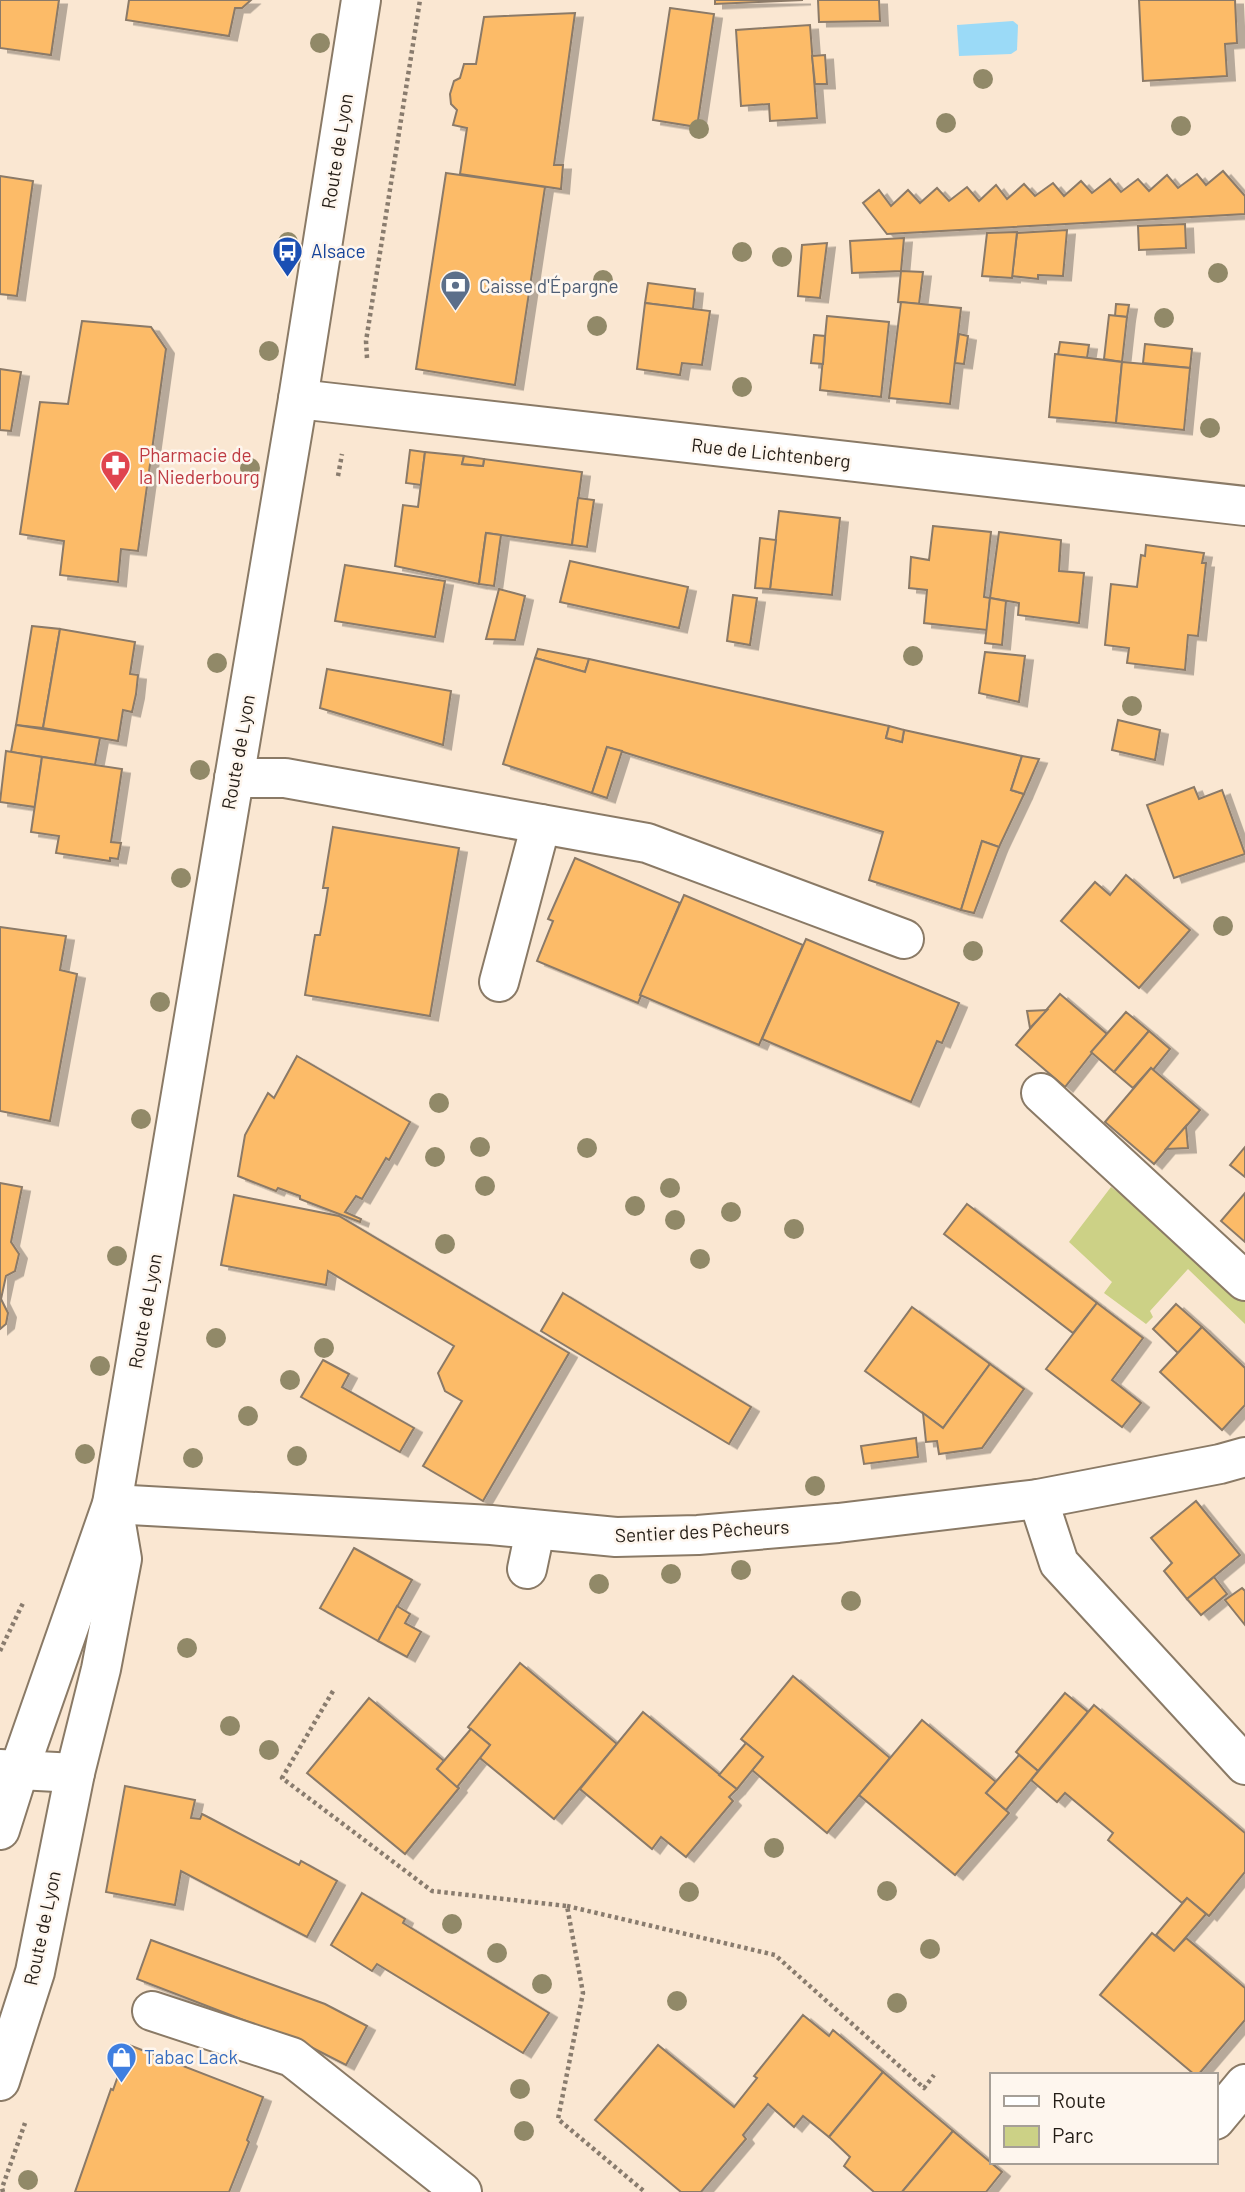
<svg xmlns="http://www.w3.org/2000/svg" width="1245" height="2192" viewBox="0 0 1245 2192" font-family="Barlow,sans-serif">
<style>
.green{fill:#ccd186}
.water{fill:#9bdaf7}
.building{fill:#fcbb68;stroke:#8b7a67;stroke-width:2;filter:url(#shadow)}
.lines{fill:none;stroke-linecap:round;stroke-linejoin:round}
.minor-casing{stroke:#8a7a66;stroke-width:42}
.major-casing{stroke:#8a7a66;stroke-width:42}
.path{stroke:#897c6e;stroke-width:4.5;stroke-dasharray:3.5 3.5;stroke-linecap:butt}
.minor{stroke:#fff;stroke-width:38}
.major{stroke:#fff;stroke-width:38}
.tree{fill:#918968}
.labels{text-anchor:middle;stroke-width:5;stroke-linejoin:round;paint-order:stroke}
.street-label{font-size:19px;fill:#231c15;stroke:#fef6ee}
.transit-label{font-size:19px;fill:#164399;stroke:#fef6ee;text-anchor:start}
.service-label{font-size:19px;fill:#4e5e75;stroke:#fef6ee;text-anchor:start}
.health-label{font-size:19px;fill:#be3a42;stroke:#fef6ee;text-anchor:start}
.shop-label{font-size:19px;fill:#366cbe;stroke:#fef6ee;text-anchor:start}
</style>
<defs>
<filter id="shadow"><feDropShadow dx="8" dy="4.5" stdDeviation="0" flood-color="#0004"/></filter>
</defs>
<rect width="100%" height="100%" fill="#fae7d2"/>
<path class="green" d="M 1111,1187 L 1201,1254 L 1245,1294 L 1245,1324 L 1188,1269 L 1150,1311 L 1153,1317 L 1146,1324 L 1104,1293 L 1112,1282 L 1069,1242 Z"/>
<path class="water" d="M 1013,21 L 1018,25 L 1017,50 L 1011,54 L 959,56 L 957,25 Z"/>
<g class="building">
<path d="M 0,0 L 59,0 L 51,55 L 0,48 Z"/>
<path d="M 129,0 L 251,0 L 242,8 L 235,8 L 229,36 L 126,20 Z"/>
<path d="M 715,0 L 803,0 L 715,4 Z"/>
<path d="M 818,0 L 879,0 L 880,21 L 819,22 Z"/>
<path d="M 1139,0 L 1235,0 L 1237,43 L 1225,44 L 1227,76 L 1143,81 Z"/>
<path d="M 670,8 L 714,14 L 697,127 L 653,120 Z"/>
<path d="M 575,13 L 554,165 L 563,165 L 561,189 L 460,174 L 467,128 L 453,125 L 457,110 L 451,104 L 450,94 L 454,81 L 460,78 L 464,64 L 476,64 L 484,17 Z"/>
<path d="M 810,25 L 817,118 L 770,121 L 769,104 L 741,106 L 736,30 Z"/>
<path d="M 825,55 L 827,84 L 815,84 L 812,56 Z"/>
<path d="M 1223,171 L 1245,196 L 1245,214 L 887,234 L 863,203 L 879,190 L 891,206 L 908,190 L 920,203 L 937,188 L 949,201 L 967,187 L 979,201 L 996,185 L 1007,199 L 1024,184 L 1035,196 L 1053,183 L 1064,196 L 1081,181 L 1092,193 L 1110,179 L 1121,192 L 1138,179 L 1149,191 L 1167,175 L 1178,188 L 1197,174 L 1206,185 Z"/>
<path d="M 446,173 L 545,187 L 515,385 L 416,369 Z"/>
<path d="M 0,176 L 33,181 L 17,296 L 0,294 Z"/>
<path d="M 1185,224 L 1186,248 L 1139,250 L 1138,226 Z"/>
<path d="M 1067,230 L 1063,276 L 1038,275 L 1038,279 L 1012,276 L 1017,233 Z"/>
<path d="M 1017,232 L 1012,278 L 982,276 L 987,233 Z"/>
<path d="M 904,238 L 901,271 L 852,273 L 850,241 Z"/>
<path d="M 827,243 L 820,298 L 798,296 L 802,245 Z"/>
<path d="M 901,271 L 923,272 L 919,304 L 898,302 Z"/>
<path d="M 648,283 L 695,289 L 693,309 L 645,303 Z"/>
<path d="M 901,302 L 961,308 L 950,404 L 889,398 Z"/>
<path d="M 645,303 L 710,311 L 702,365 L 682,363 L 680,375 L 637,369 Z"/>
<path d="M 1116,304 L 1129,305 L 1127,317 L 1115,316 Z"/>
<path d="M 1109,315 L 1127,317 L 1122,362 L 1104,359 Z"/>
<path d="M 827,316 L 889,322 L 881,397 L 820,390 Z"/>
<path d="M 82,321 L 151,327 L 166,349 L 138,551 L 121,549 L 118,582 L 60,575 L 64,541 L 20,534 L 40,402 L 68,404 Z"/>
<path d="M 959,334 L 968,336 L 964,364 L 955,363 Z"/>
<path d="M 814,335 L 825,336 L 823,364 L 811,363 Z"/>
<path d="M 1060,342 L 1089,345 L 1087,358 L 1058,355 Z"/>
<path d="M 1145,344 L 1192,349 L 1190,368 L 1143,363 Z"/>
<path d="M 1055,354 L 1122,362 L 1116,423 L 1049,417 Z"/>
<path d="M 1122,362 L 1190,368 L 1184,430 L 1116,423 Z"/>
<path d="M 0,369 L 21,372 L 11,431 L 0,430 Z"/>
<path d="M 410,450 L 425,452 L 421,485 L 406,483 Z"/>
<path d="M 425,452 L 464,456 L 462,464 L 483,466 L 484,459 L 582,472 L 572,545 L 486,533 L 479,584 L 395,566 L 403,505 L 418,507 Z"/>
<path d="M 464,456 L 484,459 L 483,466 L 462,464 Z"/>
<path d="M 578,498 L 594,500 L 587,547 L 572,545 Z"/>
<path d="M 779,511 L 840,518 L 832,595 L 770,589 Z"/>
<path d="M 933,526 L 991,532 L 984,597 L 990,598 L 987,630 L 924,623 L 927,590 L 909,588 L 911,557 L 929,560 Z"/>
<path d="M 999,532 L 1061,540 L 1059,571 L 1084,573 L 1079,623 L 1018,615 L 1019,603 L 990,598 Z"/>
<path d="M 486,533 L 501,535 L 494,586 L 479,584 Z"/>
<path d="M 760,538 L 776,540 L 770,589 L 755,588 Z"/>
<path d="M 1146,545 L 1204,553 L 1202,563 L 1206,563 L 1198,636 L 1188,635 L 1185,670 L 1127,663 L 1129,648 L 1105,645 L 1111,584 L 1137,587 L 1141,555 L 1145,556 Z"/>
<path d="M 570,561 L 688,587 L 679,628 L 560,602 Z"/>
<path d="M 345,565 L 445,581 L 435,637 L 335,621 Z"/>
<path d="M 499,589 L 525,596 L 515,640 L 486,639 Z"/>
<path d="M 733,595 L 757,598 L 750,645 L 727,641 Z"/>
<path d="M 990,598 L 1006,601 L 1002,645 L 985,643 Z"/>
<path d="M 32,626 L 60,629 L 43,728 L 16,725 Z"/>
<path d="M 60,629 L 135,642 L 130,674 L 138,675 L 136,694 L 132,712 L 123,710 L 118,741 L 43,728 Z"/>
<path d="M 538,649 L 589,659 L 585,672 L 535,658 Z"/>
<path d="M 985,652 L 1025,656 L 1019,702 L 979,693 Z"/>
<path d="M 535,658 L 585,672 L 589,659 L 889,726 L 886,738 L 902,742 L 904,730 L 1022,756 L 1011,790 L 1024,794 L 999,847 L 982,841 L 961,910 L 869,880 L 883,832 L 607,747 L 592,793 L 503,764 Z"/>
<path d="M 327,669 L 451,691 L 443,745 L 320,708 Z"/>
<path d="M 1118,720 L 1160,730 L 1155,760 L 1112,750 Z"/>
<path d="M 16,725 L 100,738 L 95,765 L 11,752 Z"/>
<path d="M 889,726 L 904,730 L 902,742 L 886,738 Z"/>
<path d="M 607,747 L 622,751 L 607,798 L 592,793 Z"/>
<path d="M 6,751 L 42,757 L 35,807 L 0,802 Z"/>
<path d="M 1022,756 L 1039,759 L 1024,794 L 1011,790 Z"/>
<path d="M 42,757 L 122,769 L 111,842 L 121,843 L 118,859 L 110,858 L 110,861 L 56,853 L 59,836 L 31,832 Z"/>
<path d="M 1194,787 L 1199,799 L 1222,790 L 1245,854 L 1174,878 L 1147,805 Z"/>
<path d="M 333,827 L 459,848 L 430,1016 L 305,995 L 315,935 L 320,935 L 326,901 L 328,888 L 323,888 Z"/>
<path d="M 982,841 L 999,847 L 974,913 L 961,910 Z"/>
<path d="M 575,858 L 680,903 L 638,1003 L 537,961 L 553,921 L 548,919 Z"/>
<path d="M 1126,875 L 1190,930 L 1139,988 L 1061,921 L 1095,882 L 1110,895 Z"/>
<path d="M 684,895 L 803,945 L 759,1045 L 640,995 Z"/>
<path d="M 0,927 L 66,936 L 60,970 L 77,974 L 50,1121 L 0,1111 Z"/>
<path d="M 806,939 L 959,1003 L 942,1043 L 937,1041 L 911,1102 L 762,1039 Z"/>
<path d="M 1060,994 L 1107,1034 L 1065,1087 L 1016,1045 Z"/>
<path d="M 1047,1010 L 1030,1028 L 1027,1011 Z"/>
<path d="M 1126,1012 L 1149,1031 L 1114,1072 L 1091,1052 Z"/>
<path d="M 1149,1031 L 1170,1049 L 1153,1070 L 1151,1068 L 1133,1088 L 1114,1072 Z"/>
<path d="M 297,1056 L 410,1122 L 389,1160 L 386,1158 L 362,1199 L 356,1196 L 345,1212 L 361,1219 L 360,1222 L 300,1199 L 300,1196 L 278,1188 L 276,1191 L 238,1176 L 245,1135 L 268,1093 L 274,1098 Z"/>
<path d="M 1151,1068 L 1200,1110 L 1154,1164 L 1105,1122 Z"/>
<path d="M 1186,1126 L 1188,1148 L 1166,1149 Z"/>
<path d="M 1245,1147 L 1245,1177 L 1230,1165 Z"/>
<path d="M 0,1183 L 22,1187 L 11,1242 L 19,1254 L 15,1271 L 6,1276 L 1,1299 L 8,1313 L 6,1324 L 0,1329 Z"/>
<path d="M 1245,1193 L 1245,1242 L 1221,1221 Z"/>
<path d="M 234,1195 L 339,1216 L 569,1353 L 483,1501 L 423,1466 L 462,1401 L 445,1391 L 438,1373 L 454,1346 L 328,1271 L 326,1285 L 221,1265 Z"/>
<path d="M 967,1204 L 1097,1303 L 1073,1333 L 944,1234 Z"/>
<path d="M 563,1293 L 751,1407 L 729,1444 L 541,1331 Z"/>
<path d="M 1097,1303 L 1143,1338 L 1112,1380 L 1141,1403 L 1122,1427 L 1046,1369 Z"/>
<path d="M 1176,1304 L 1202,1327 L 1178,1353 L 1153,1329 Z"/>
<path d="M 912,1307 L 990,1364 L 943,1428 L 865,1371 Z"/>
<path d="M 1202,1327 L 1245,1368 L 1245,1405 L 1222,1430 L 1160,1372 Z"/>
<path d="M 323,1360 L 349,1374 L 342,1387 L 414,1428 L 400,1452 L 301,1397 Z"/>
<path d="M 990,1364 L 1024,1389 L 982,1448 L 939,1454 L 937,1441 L 926,1442 L 923,1413 L 943,1428 Z"/>
<path d="M 916,1438 L 918,1457 L 864,1464 L 861,1446 Z"/>
<path d="M 1196,1501 L 1240,1555 L 1187,1599 L 1164,1571 L 1172,1563 L 1151,1538 Z"/>
<path d="M 354,1548 L 412,1580 L 378,1641 L 320,1608 Z"/>
<path d="M 1214,1577 L 1227,1594 L 1201,1615 L 1187,1599 Z"/>
<path d="M 1242,1588 L 1245,1591 L 1245,1625 L 1225,1600 Z"/>
<path d="M 397,1606 L 410,1614 L 405,1623 L 421,1632 L 407,1657 L 378,1641 Z"/>
<path d="M 520,1663 L 617,1744 L 554,1819 L 480,1758 L 490,1745 L 468,1727 Z"/>
<path d="M 793,1676 L 890,1758 L 827,1833 L 752,1770 L 763,1757 L 741,1739 Z"/>
<path d="M 1065,1693 L 1088,1712 L 1038,1771 L 1016,1752 Z"/>
<path d="M 369,1698 L 444,1761 L 437,1769 L 459,1788 L 405,1854 L 307,1773 Z"/>
<path d="M 1094,1705 L 1245,1833 L 1245,1872 L 1209,1916 L 1187,1898 L 1182,1903 L 1108,1840 L 1113,1833 L 1065,1793 L 1057,1802 L 1031,1780 Z"/>
<path d="M 643,1712 L 737,1789 L 729,1797 L 733,1801 L 686,1857 L 661,1837 L 652,1849 L 580,1789 Z"/>
<path d="M 922,1720 L 996,1782 L 986,1793 L 1009,1813 L 955,1875 L 859,1795 Z"/>
<path d="M 471,1729 L 490,1745 L 457,1787 L 437,1769 Z"/>
<path d="M 746,1743 L 763,1757 L 737,1789 L 719,1775 Z"/>
<path d="M 1019,1755 L 1038,1771 L 1006,1810 L 986,1793 Z"/>
<path d="M 125,1786 L 195,1800 L 191,1818 L 200,1819 L 202,1814 L 206,1816 L 299,1865 L 301,1861 L 337,1881 L 307,1937 L 181,1871 L 175,1905 L 106,1892 Z"/>
<path d="M 362,1893 L 405,1919 L 403,1923 L 549,2013 L 523,2053 L 377,1964 L 372,1971 L 331,1945 Z"/>
<path d="M 1187,1898 L 1206,1914 L 1174,1951 L 1156,1935 Z"/>
<path d="M 1152,1933 L 1174,1951 L 1186,1938 L 1245,1988 L 1245,2020 L 1198,2075 L 1195,2075 L 1100,1995 Z"/>
<path d="M 151,1940 L 325,2004 L 367,2026 L 346,2065 L 303,2043 L 137,1979 Z"/>
<path d="M 803,2015 L 829,2036 L 833,2030 L 883,2072 L 829,2137 L 803,2116 L 794,2127 L 768,2104 L 743,2135 L 746,2139 L 701,2192 L 681,2192 L 595,2120 L 658,2045 L 734,2107 L 757,2078 L 754,2076 Z"/>
<path d="M 129,2045 L 263,2097 L 247,2140 L 249,2142 L 229,2192 L 75,2192 L 111,2089 L 113,2090 Z"/>
<path d="M 883,2072 L 953,2131 L 902,2192 L 874,2192 L 844,2166 L 850,2157 L 829,2137 Z"/>
<path d="M 953,2131 L 1002,2172 L 986,2192 L 902,2192 Z"/>
</g>
<g class="lines">
<defs>
<g id="minor">
<path d="M 298,399 L 1245,506"/>
<path d="M 234,778 L 285,778 L 647,843 L 904,939"/>
<path d="M 499,982 L 541,824"/>
<path d="M 1041,1093 L 1245,1281"/>
<path d="M 1038,1499 L 1059,1563 L 1245,1765"/>
<path d="M 112,1504 L 491,1525 L 616,1537 L 698,1535 L 838,1523 L 1038,1499 L 1220,1464 L 1245,1457"/>
<path d="M 527,1569 L 535,1531"/>
<path d="M 0,1769 L 75,1773"/>
<path d="M 152,2011 L 292,2057 L 462,2192"/>
<path d="M 1215,2120 L 1245,2084"/>
</g>
<g id="major">
<path d="M 0,1830 L 19,1770 L 112,1504 L 298,399 L 361,0"/>
<path d="M 0,2081 L 35,1972 L 75,1773 L 101,1669 L 122,1559 L 113,1506"/>
</g>
</defs>
<use href="#minor" class="minor-casing"/>
<use href="#major" class="major-casing"/>
<g class="path">
<path d="M 367,358 L 366,341 L 420,0"/>
<path d="M 338,476 L 342,454"/>
<path d="M 0,1651 L 23,1603"/>
<path d="M 333,1691 L 282,1778 L 432,1891 L 567,1906 L 583,1993 L 558,2119 L 645,2192"/>
<path d="M 567,1906 L 775,1955 L 924,2088 L 934,2075"/>
<path d="M 3,2192 L 2,2188 L 25,2123"/>
</g>
<use href="#minor" class="minor"/>
<use href="#major" class="major"/>
</g>
<g class="tree">
<circle cx="320" cy="43" r="10"/>
<circle cx="983" cy="79" r="10"/>
<circle cx="946" cy="123" r="10"/>
<circle cx="1181" cy="126" r="10"/>
<circle cx="699" cy="129" r="10"/>
<circle cx="288" cy="242" r="10"/>
<circle cx="742" cy="252" r="10"/>
<circle cx="782" cy="257" r="10"/>
<circle cx="1218" cy="273" r="10"/>
<circle cx="603" cy="280" r="10"/>
<circle cx="1164" cy="318" r="10"/>
<circle cx="597" cy="326" r="10"/>
<circle cx="269" cy="351" r="10"/>
<circle cx="742" cy="387" r="10"/>
<circle cx="1210" cy="428" r="10"/>
<circle cx="250" cy="468" r="10"/>
<circle cx="913" cy="656" r="10"/>
<circle cx="217" cy="663" r="10"/>
<circle cx="1132" cy="706" r="10"/>
<circle cx="200" cy="770" r="10"/>
<circle cx="181" cy="878" r="10"/>
<circle cx="1223" cy="926" r="10"/>
<circle cx="973" cy="951" r="10"/>
<circle cx="160" cy="1002" r="10"/>
<circle cx="439" cy="1103" r="10"/>
<circle cx="141" cy="1119" r="10"/>
<circle cx="480" cy="1147" r="10"/>
<circle cx="587" cy="1148" r="10"/>
<circle cx="435" cy="1157" r="10"/>
<circle cx="485" cy="1186" r="10"/>
<circle cx="670" cy="1188" r="10"/>
<circle cx="635" cy="1206" r="10"/>
<circle cx="731" cy="1212" r="10"/>
<circle cx="675" cy="1220" r="10"/>
<circle cx="794" cy="1229" r="10"/>
<circle cx="445" cy="1244" r="10"/>
<circle cx="117" cy="1256" r="10"/>
<circle cx="700" cy="1259" r="10"/>
<circle cx="216" cy="1338" r="10"/>
<circle cx="324" cy="1348" r="10"/>
<circle cx="100" cy="1366" r="10"/>
<circle cx="290" cy="1380" r="10"/>
<circle cx="248" cy="1416" r="10"/>
<circle cx="85" cy="1454" r="10"/>
<circle cx="297" cy="1456" r="10"/>
<circle cx="193" cy="1458" r="10"/>
<circle cx="815" cy="1486" r="10"/>
<circle cx="741" cy="1570" r="10"/>
<circle cx="671" cy="1574" r="10"/>
<circle cx="599" cy="1584" r="10"/>
<circle cx="851" cy="1601" r="10"/>
<circle cx="187" cy="1648" r="10"/>
<circle cx="230" cy="1726" r="10"/>
<circle cx="269" cy="1750" r="10"/>
<circle cx="774" cy="1848" r="10"/>
<circle cx="887" cy="1891" r="10"/>
<circle cx="689" cy="1892" r="10"/>
<circle cx="452" cy="1924" r="10"/>
<circle cx="930" cy="1949" r="10"/>
<circle cx="497" cy="1953" r="10"/>
<circle cx="542" cy="1984" r="10"/>
<circle cx="677" cy="2001" r="10"/>
<circle cx="897" cy="2003" r="10"/>
<circle cx="520" cy="2089" r="10"/>
<circle cx="524" cy="2131" r="10"/>
<circle cx="28" cy="2180" r="10"/>
</g>
<defs>
<symbol id="bus-pin" viewBox="-11 -11 22 30"><path d="M0 17L-7.5 6A9.5 9.5 0 1 1 7.5 6Z" fill="#1a4fb4" stroke="#fef6ee"/><path d="M-5-6H5V4H4V6H2V4H-2V6H-4V4H-5ZM-3.5-4V0h7V-4ZM-3.5 1.2v1.5H-2V1.2ZM2 1.2v1.5H3.5V1.2Z" fill="#fff"/></symbol>
<symbol id="bank-pin" viewBox="-11 -11 22 30"><path d="M0 17L-7.5 6A9.5 9.5 0 1 1 7.5 6Z" fill="#5c6f8a" stroke="#fef6ee"/><path d="M-6-4H6V4H-6ZM0-2.3a2.3 2.3 0 1 0 0 4.6a2.3 2.3 0 1 0 0-4.6Z" fill="#fff"/></symbol>
<symbol id="pharmacy-pin" viewBox="-11 -11 22 30"><path d="M0 17L-7.5 6A9.5 9.5 0 1 1 7.5 6Z" fill="#e0444e" stroke="#fef6ee"/><path d="M-2-6h4v4h4v4h-4v4h-4v-4h-4v-4h4Z" fill="#fff"/></symbol>
<symbol id="shop-pin" viewBox="-11 -11 22 30"><path d="M0 17L-7.5 6A9.5 9.5 0 1 1 7.5 6Z" fill="#3f7fe0" stroke="#fef6ee"/><path d="M-5-2.5h2.3a2.7 3.5 0 0 1 5.4 0H5L5.5 6h-11ZM-1.5-2.5h3a1.5 2.3 0 0 0-3 0Z" fill="#fff"/></symbol>
</defs>
<g fill-rule="evenodd">
<use href="#bus-pin" x="270" y="234" width="35" height="47"/>
<use href="#bank-pin" x="438" y="268" width="35" height="47"/>
<use href="#pharmacy-pin" x="98" y="448" width="35" height="47"/>
<use href="#shop-pin" x="104" y="2040" width="35" height="47"/>
</g>
<g class="labels">
<g class="street-label">
<text transform="translate(337 151) rotate(-81)" y="7">Route de Lyon</text>
<text transform="translate(771 453) rotate(6)" y="7">Rue de Lichtenberg</text>
<text transform="translate(238 752) rotate(-80)" y="7">Route de Lyon</text>
<text transform="translate(145 1311) rotate(-80)" y="7">Route de Lyon</text>
<text transform="translate(702 1531) rotate(-3)" y="7">Sentier des Pêcheurs</text>
<text transform="translate(42 1928) rotate(-78)" y="7">Route de Lyon</text>
</g>
<g class="transit-label">
<text x="311" y="258">Alsace</text>
</g>
<g class="service-label">
<text x="479" y="293">Caisse d'Épargne</text>
</g>
<g class="health-label">
<text x="139" y="462">Pharmacie de<tspan x="139" dy="22">la Niederbourg</tspan></text>
</g>
<g class="shop-label">
<text x="144" y="2064">Tabac Lack</text>
</g>
</g>
<rect x="990" y="2073" width="228" height="91" fill="#fef6ee" stroke="#a69f97" stroke-width="2"/>
<rect x="1004" y="2096" width="35" height="10" fill="#ffffff" stroke="#a69f97" stroke-width="2"/>
<text x="1052" y="2108" font-size="21" fill="#231c15">Route</text>
<rect x="1004" y="2126" width="35" height="21" fill="#ccd186" stroke="#a69f97" stroke-width="2"/>
<text x="1052" y="2143" font-size="21" fill="#231c15">Parc</text>
</svg>
